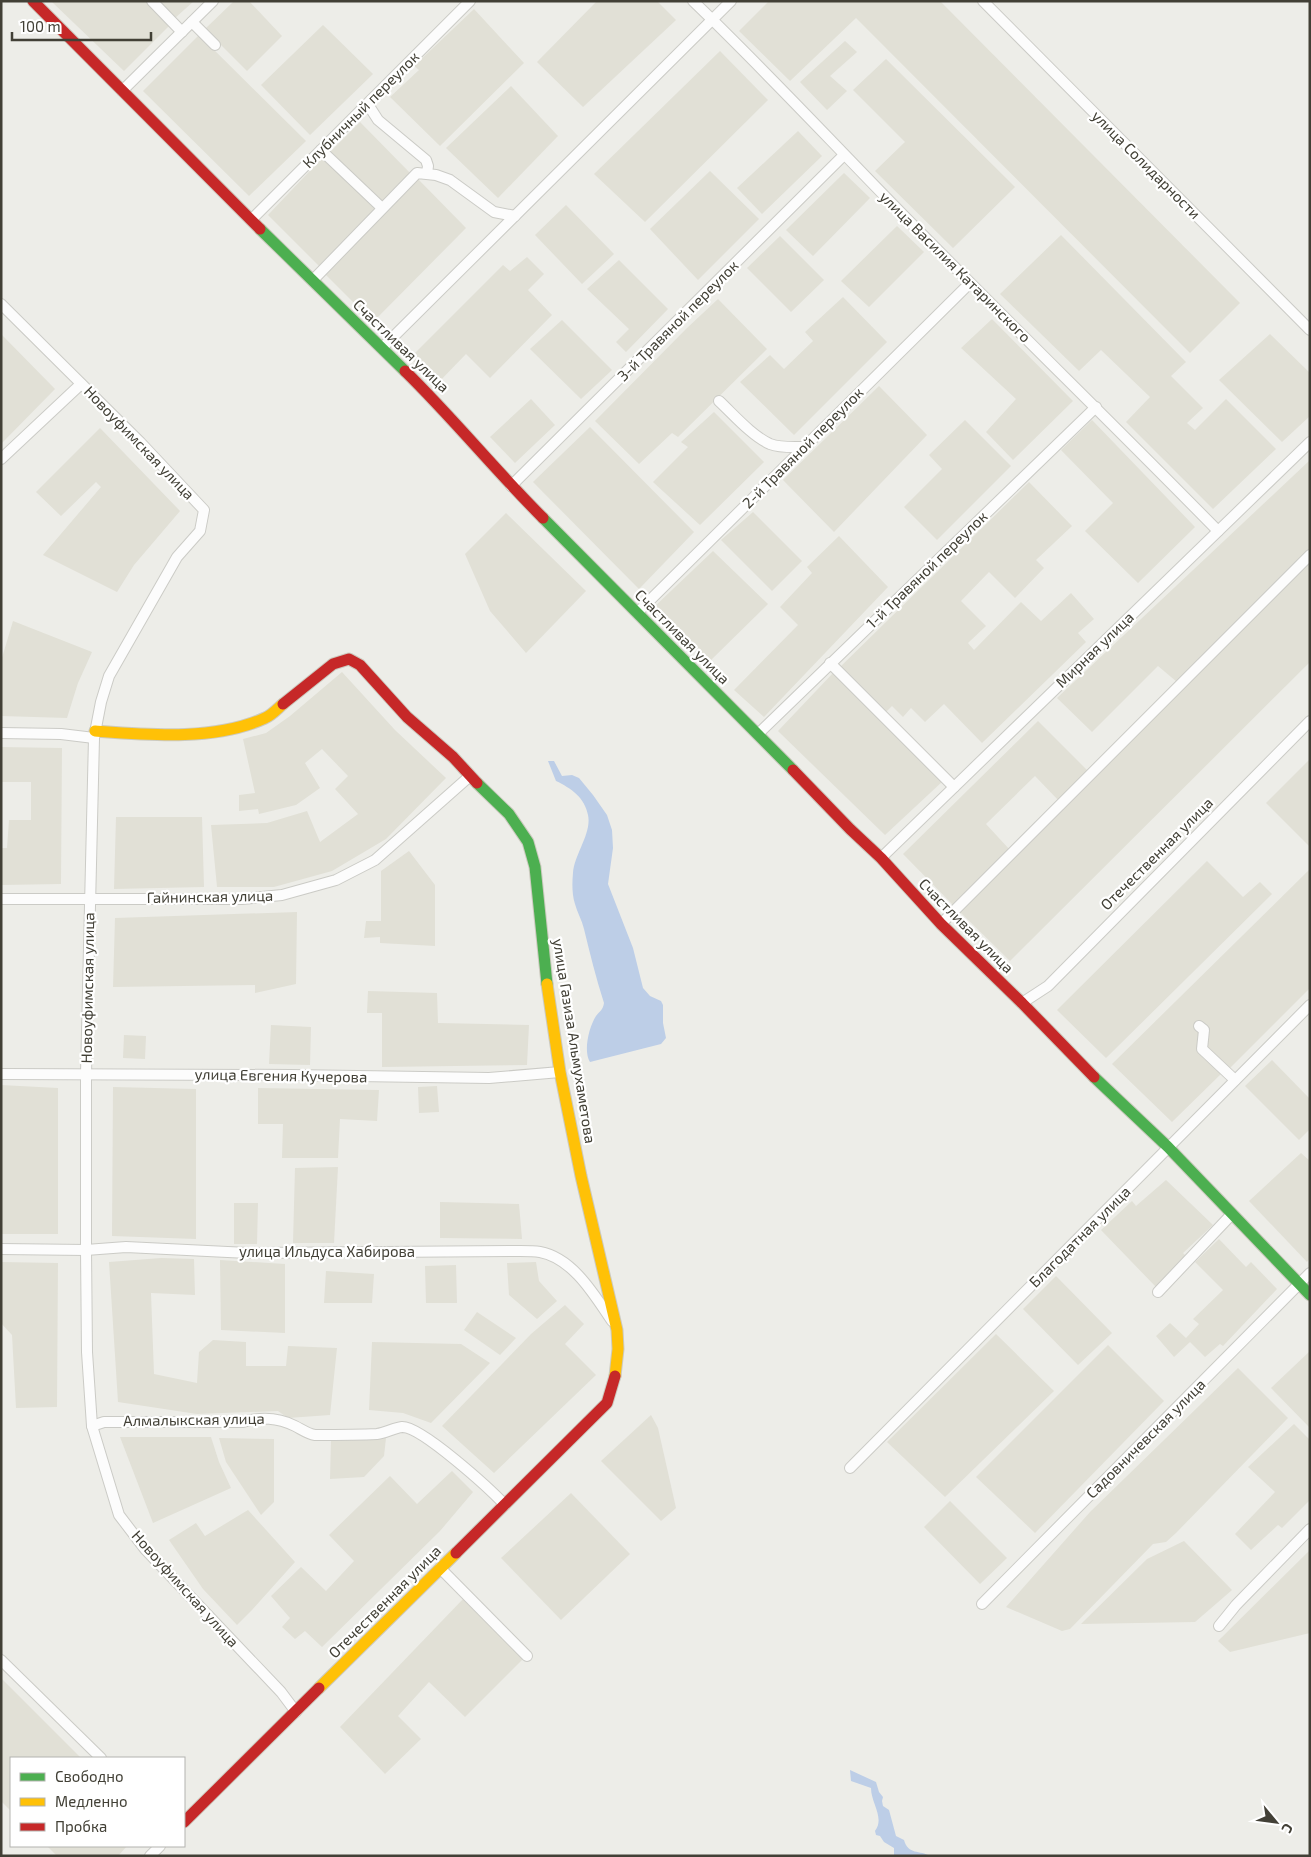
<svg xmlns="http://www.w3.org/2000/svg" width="1311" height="1857" viewBox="0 0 1311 1857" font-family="'Exo 2',sans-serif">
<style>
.residential{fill:#e1e0d6}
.water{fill:#bdcee7}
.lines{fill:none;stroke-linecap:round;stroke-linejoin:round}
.street-casing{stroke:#cbcbc6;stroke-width:12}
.fast-casing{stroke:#cccabf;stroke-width:13}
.slow-casing{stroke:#cccabf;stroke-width:13}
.jam-casing{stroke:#cccabf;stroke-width:13}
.street{stroke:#fcfcfc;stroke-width:10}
.fast{stroke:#4caf50;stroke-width:11}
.slow{stroke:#ffc107;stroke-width:11}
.jam{stroke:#c62828;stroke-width:11}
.labels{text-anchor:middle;stroke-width:4.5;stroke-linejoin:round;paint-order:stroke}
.street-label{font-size:15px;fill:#424036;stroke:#fff}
</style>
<rect width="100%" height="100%" fill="#edede8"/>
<g class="residential">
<path d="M 51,1 L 146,1 L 170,25 L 124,71 Z"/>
<path d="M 159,1 L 194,1 L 175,18 Z"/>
<path d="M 234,1 L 249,1 L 282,36 L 247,71 L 205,29 Z"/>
<path d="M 597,1 L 657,1 L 676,20 L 583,107 L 537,62 Z"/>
<path d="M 769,1 L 940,1 L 1240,303 L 1190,353 L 856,18 L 790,81 L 739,31 Z"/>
<path d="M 474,9 L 524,63 L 440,146 L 390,97 L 419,70 L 414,66 Z"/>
<path d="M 323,25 L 373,74 L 310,135 L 261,85 Z"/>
<path d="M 199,35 L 306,141 L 249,196 L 143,91 Z"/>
<path d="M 845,41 L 857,52 L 830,76 L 847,91 L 827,110 L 800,82 Z"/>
<path d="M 720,51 L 768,100 L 645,222 L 594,174 Z"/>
<path d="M 886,59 L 1015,187 L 953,248 L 875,171 L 905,142 L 853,90 Z"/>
<path d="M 511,86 L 558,136 L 498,198 L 446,148 Z"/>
<path d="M 360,122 L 411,174 L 383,204 L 329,153 Z"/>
<path d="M 798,131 L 822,156 L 762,214 L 737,188 Z"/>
<path d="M 324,156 L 378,209 L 321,268 L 268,215 Z"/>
<path d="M 710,171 L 759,219 L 698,280 L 650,229 Z"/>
<path d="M 844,173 L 870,198 L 813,256 L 786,230 Z"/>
<path d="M 417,178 L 466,228 L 373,322 L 324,273 Z"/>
<path d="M 566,205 L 614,254 L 582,284 L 535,235 Z"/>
<path d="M 897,226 L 924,252 L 869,307 L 841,281 Z"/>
<path d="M 1061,235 L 1186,362 L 1171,376 L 1203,408 L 1187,423 L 1195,430 L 1226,399 L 1276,449 L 1213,509 L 1126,422 L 1150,397 L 1101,350 L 1079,371 L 1000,294 Z"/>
<path d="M 780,236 L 824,280 L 791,312 L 747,268 Z"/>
<path d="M 527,257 L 544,274 L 528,290 L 552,315 L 490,378 L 466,354 L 437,384 L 410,358 L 503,265 L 510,271 Z"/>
<path d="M 619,260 L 668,309 L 626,352 L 616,342 L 629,329 L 587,289 Z"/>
<path d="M 843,297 L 887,342 L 794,435 L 740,382 L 770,355 L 784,369 L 813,341 L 805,332 Z"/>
<path d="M 718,299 L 767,349 L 678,437 L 672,433 L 639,464 L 595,421 L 687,328 Z"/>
<path d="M 992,319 L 1073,401 L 1013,460 L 986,432 L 1016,399 L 961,348 Z"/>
<path d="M 562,320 L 612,370 L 581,399 L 530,349 Z"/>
<path d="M 1,334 L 55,389 L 1,444 Z"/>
<path d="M 1270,334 L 1310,373 L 1310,416 L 1282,442 L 1219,380 Z"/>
<path d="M 879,386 L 927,435 L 834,532 L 783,480 Z"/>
<path d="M 531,399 L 555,425 L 515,463 L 490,437 Z"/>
<path d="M 714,412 L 764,462 L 700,525 L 653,482 L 688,447 L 681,442 Z"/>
<path d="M 965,420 L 1011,466 L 937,540 L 904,507 L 942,469 L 929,455 Z"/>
<path d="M 1092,420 L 1195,527 L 1138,583 L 1085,531 L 1113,503 L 1061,450 Z"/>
<path d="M 590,427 L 694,532 L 639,589 L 533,482 Z"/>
<path d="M 100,428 L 180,511 L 134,565 L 117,592 L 43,555 L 101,487 L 96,482 L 61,516 L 36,492 Z"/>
<path d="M 1310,460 L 1310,550 L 1177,682 L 1158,666 L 1092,732 L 1057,698 Z"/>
<path d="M 1029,482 L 1072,526 L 1036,560 L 1044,568 L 1015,598 L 989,572 L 961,601 L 986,626 L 968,643 L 974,650 L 1021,602 L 1041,621 L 1071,593 L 1094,619 L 1078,633 L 1086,642 L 982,743 L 944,704 L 925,722 L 911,708 L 903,717 L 892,706 L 886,712 L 839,668 Z"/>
<path d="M 753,512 L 802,561 L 772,591 L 721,540 Z"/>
<path d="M 506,513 L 586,591 L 526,653 L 490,611 L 465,554 Z"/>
<path d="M 839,536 L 888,587 L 764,717 L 734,690 L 798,625 L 780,607 L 812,573 L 807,567 Z"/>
<path d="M 713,551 L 768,604 L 709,662 L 653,608 Z"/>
<path d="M 1310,561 L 1310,662 L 1010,961 L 960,912 Z"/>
<path d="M 13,621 L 92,652 L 78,683 L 67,718 L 1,716 L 1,661 Z"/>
<path d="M 342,672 L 395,730 L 446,778 L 386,839 L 332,871 L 274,887 L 217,887 L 211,825 L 267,823 L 307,811 L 320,842 L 358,814 L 335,789 L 348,776 L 322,749 L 305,763 L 320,788 L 296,805 L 259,814 L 258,809 L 239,811 L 239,795 L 255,793 L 243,739 L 266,733 L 290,716 Z"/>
<path d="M 834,672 L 944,780 L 885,835 L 778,731 Z"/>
<path d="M 1038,721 L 1088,771 L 1059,801 L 1035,776 L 986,824 L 1010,850 L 954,906 L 903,854 Z"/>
<path d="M 1,747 L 62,748 L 61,884 L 1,885 L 1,848 L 7,848 L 9,820 L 31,820 L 31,782 L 1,782 Z"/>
<path d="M 1310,759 L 1310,847 L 1266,803 Z"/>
<path d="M 116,817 L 202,817 L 204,887 L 114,889 Z"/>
<path d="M 409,851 L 435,885 L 435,946 L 380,943 L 380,937 L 364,938 L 366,921 L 381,921 L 381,871 Z"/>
<path d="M 1207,861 L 1243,897 L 1260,882 L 1272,894 L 1106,1058 L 1057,1010 Z"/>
<path d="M 1310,869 L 1310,988 L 1229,1069 L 1207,1050 L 1201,1056 L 1221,1074 L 1172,1122 L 1112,1064 Z"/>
<path d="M 297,912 L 296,984 L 255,993 L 255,985 L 113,987 L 115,918 Z"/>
<path d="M 368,991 L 437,993 L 438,1023 L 529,1025 L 527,1065 L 382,1067 L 382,1013 L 367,1013 Z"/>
<path d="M 271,1025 L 311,1027 L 310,1065 L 269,1064 Z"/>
<path d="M 124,1035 L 146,1036 L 145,1059 L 123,1058 Z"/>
<path d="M 1272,1060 L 1310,1099 L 1310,1129 L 1299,1140 L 1245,1086 Z"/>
<path d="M 1,1085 L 58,1088 L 58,1234 L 1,1234 Z"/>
<path d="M 437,1086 L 439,1112 L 419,1113 L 418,1087 Z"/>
<path d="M 113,1087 L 196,1089 L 196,1239 L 112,1236 Z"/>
<path d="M 258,1088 L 379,1090 L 377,1121 L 340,1119 L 338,1158 L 282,1158 L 283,1124 L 258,1124 Z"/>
<path d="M 1301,1153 L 1310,1161 L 1310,1258 L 1307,1262 L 1249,1201 Z"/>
<path d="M 338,1167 L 334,1243 L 293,1243 L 295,1168 Z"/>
<path d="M 1166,1180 L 1213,1225 L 1183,1253 L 1186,1256 L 1156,1287 L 1101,1230 L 1132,1201 L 1136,1206 Z"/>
<path d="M 440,1202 L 519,1204 L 522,1239 L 440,1238 Z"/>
<path d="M 234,1203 L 258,1203 L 257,1244 L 234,1244 Z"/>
<path d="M 1219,1239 L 1246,1267 L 1251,1262 L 1277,1289 L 1223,1346 L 1220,1344 L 1205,1357 L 1190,1342 L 1174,1357 L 1156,1336 L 1170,1323 L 1186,1338 L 1199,1324 L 1193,1319 L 1223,1290 L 1195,1262 Z"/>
<path d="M 161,1258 L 194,1259 L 195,1295 L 151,1293 L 154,1374 L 197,1383 L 199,1352 L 213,1340 L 246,1342 L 246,1366 L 286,1366 L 288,1346 L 337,1348 L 330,1415 L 288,1418 L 278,1411 L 197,1414 L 118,1402 L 109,1262 Z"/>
<path d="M 220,1260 L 285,1264 L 285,1333 L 221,1330 Z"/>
<path d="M 1,1262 L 58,1263 L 57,1407 L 16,1408 L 12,1335 L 1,1323 Z"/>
<path d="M 536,1262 L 539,1281 L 557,1301 L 537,1319 L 509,1295 L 507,1263 Z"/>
<path d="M 456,1265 L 457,1303 L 426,1303 L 425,1266 Z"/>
<path d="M 326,1271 L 374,1274 L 372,1303 L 324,1303 Z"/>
<path d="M 1056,1276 L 1112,1333 L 1078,1365 L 1023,1309 Z"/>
<path d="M 565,1305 L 584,1324 L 565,1344 L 596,1375 L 494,1473 L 442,1426 L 531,1334 Z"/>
<path d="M 477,1312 L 516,1338 L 500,1355 L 464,1330 Z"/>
<path d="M 996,1334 L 1054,1391 L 945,1497 L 887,1442 Z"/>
<path d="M 372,1342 L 461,1344 L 490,1363 L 431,1423 L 403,1413 L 369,1410 Z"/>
<path d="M 1108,1345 L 1164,1401 L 1035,1533 L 976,1477 Z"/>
<path d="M 1310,1351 L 1310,1428 L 1271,1388 Z"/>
<path d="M 1238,1368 L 1288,1418 L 1176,1533 L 1166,1542 L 1153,1544 L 1070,1629 L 1062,1631 L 1006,1607 L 1090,1512 Z"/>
<path d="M 651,1415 L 658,1428 L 676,1508 L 661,1521 L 601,1461 Z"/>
<path d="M 1294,1424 L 1310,1440 L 1310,1500 L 1282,1528 L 1278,1525 L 1251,1550 L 1235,1534 L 1275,1492 L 1248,1467 Z"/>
<path d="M 120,1437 L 211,1437 L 219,1462 L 231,1488 L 153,1523 Z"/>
<path d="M 219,1438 L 274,1439 L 274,1502 L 261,1515 L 226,1462 Z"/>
<path d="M 386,1438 L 384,1456 L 364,1477 L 330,1479 L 331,1439 Z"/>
<path d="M 452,1471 L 473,1492 L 440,1531 L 322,1647 L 305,1631 L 295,1639 L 282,1627 L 290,1618 L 271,1596 L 301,1567 L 326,1591 L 354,1561 L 329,1535 L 390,1476 L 417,1504 Z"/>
<path d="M 571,1493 L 630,1554 L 561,1620 L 501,1558 Z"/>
<path d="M 950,1501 L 1007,1558 L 980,1584 L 924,1527 Z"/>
<path d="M 248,1510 L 295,1562 L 252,1610 L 237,1625 L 203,1589 L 169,1540 L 196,1523 L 205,1536 Z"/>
<path d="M 1184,1541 L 1232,1590 L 1195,1622 L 1081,1624 L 1147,1559 Z"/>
<path d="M 1310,1550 L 1310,1633 L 1230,1652 L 1218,1641 Z"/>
<path d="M 464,1598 L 524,1658 L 465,1717 L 429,1682 L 398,1716 L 421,1739 L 385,1774 L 340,1727 Z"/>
<path d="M 1,1678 L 81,1758 L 11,1758 L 11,1811 L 1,1801 Z"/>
<path d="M 47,1846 L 127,1846 L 118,1856 L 57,1856 Z"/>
</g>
<g class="water">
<path d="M 548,761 L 554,761 L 562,776 L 572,775 L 579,778 L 593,795 L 607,815 L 612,830 L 613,848 L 608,884 L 633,948 L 643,988 L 650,996 L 661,1001 L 663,1005 L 663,1023 L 666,1038 L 661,1044 L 590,1062 C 583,1051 589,1027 596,1016 C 600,1011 603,1010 604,1003 C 596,978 590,954 584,929 C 582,920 577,912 575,904 C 572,895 572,883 573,873 C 574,855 592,833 588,815 C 585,798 571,788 556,781 Z"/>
<path d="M 850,1770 L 876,1782 L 879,1792 L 883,1797 L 882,1801 L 883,1806 L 889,1810 L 896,1836 L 904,1840 C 908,1855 920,1850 930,1856 L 894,1856 L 894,1848 L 884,1842 L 880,1836 L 876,1835 L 875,1831 C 885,1818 871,1803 871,1788 L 851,1781 Z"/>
</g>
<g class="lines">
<defs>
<g id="street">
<path d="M 152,1 L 182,32"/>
<path d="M 693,1 C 769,74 840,151 913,225 C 1014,328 1117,428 1218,531"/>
<path d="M 983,1 L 1310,330"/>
<path d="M 192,22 L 215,45"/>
<path d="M 122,91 L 213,1"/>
<path d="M 371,100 L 369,106 L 378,120 L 426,160 L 428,166 L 427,173"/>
<path d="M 321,150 L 382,208"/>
<path d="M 251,220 L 470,1"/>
<path d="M 313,280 L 417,173 L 436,175 L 450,180 L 494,212 L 515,216"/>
<path d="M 1,304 L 140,442 L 204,510 L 200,531 L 177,557 L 109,676 L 101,702 L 94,738 L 86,1074 L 86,1250 L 87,1352 L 92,1426 L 119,1515 L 145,1549 L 281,1692 L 296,1712"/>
<path d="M 382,348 L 731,1"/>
<path d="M 719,401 C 733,414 752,436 770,444 C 780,448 793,447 804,447"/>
<path d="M 1,459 L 81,384"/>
<path d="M 511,486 L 844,155"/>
<path d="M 637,613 L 970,283"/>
<path d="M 830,663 L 954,787"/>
<path d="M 1,733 L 61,734 L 94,738"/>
<path d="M 758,734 L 1096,407"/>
<path d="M 881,858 L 1310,442"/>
<path d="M 1,899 L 242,899 L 282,895 L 336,880 L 375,860 L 470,776"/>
<path d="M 941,924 L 1310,555"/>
<path d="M 1022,1003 L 1048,986 L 1310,721"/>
<path d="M 1199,1026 L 1204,1030 L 1202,1049 L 1235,1080"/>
<path d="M 1,1074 L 291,1075 L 489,1078 L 560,1072"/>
<path d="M 1,1249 L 86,1250 L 126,1247 L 248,1253 L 520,1251 C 527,1251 534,1251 540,1252 C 573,1258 595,1296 612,1321"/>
<path d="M 1158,1292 L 1232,1214"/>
<path d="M 92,1426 L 104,1422 L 243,1422 C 261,1417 277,1417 295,1426 C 301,1429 308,1434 315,1435 C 335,1435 357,1435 377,1434 C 385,1433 394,1428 402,1427 C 421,1426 490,1489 505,1505"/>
<path d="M 850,1468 L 1310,1005"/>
<path d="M 440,1568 L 527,1656"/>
<path d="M 982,1604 L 1310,1273"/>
<path d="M 1219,1626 L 1236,1605 L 1310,1529"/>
<path d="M 1,1660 L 101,1758"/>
<path d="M 150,1856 L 160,1846"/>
</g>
<g id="fast">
<path d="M 260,229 L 405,371"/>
<path d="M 543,518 L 793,770"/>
<path d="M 477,783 L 509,814 L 528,842 L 535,867 L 547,984"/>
<path d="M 1094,1077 L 1168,1147 L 1310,1295"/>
</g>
<g id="slow">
<path d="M 95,731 C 149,735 215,741 265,718 C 272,715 278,708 283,704"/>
<path d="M 547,984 L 560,1072 L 581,1176 L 617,1330 L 618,1349 L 615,1376"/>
<path d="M 319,1688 L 456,1553"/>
</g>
<g id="jam">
<path d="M 33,1 L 260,229"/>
<path d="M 405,371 C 453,418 496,471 543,518"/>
<path d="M 283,704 L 333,664 L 349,659 L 360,665 L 407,717 L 453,757 L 477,783"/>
<path d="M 793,770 L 850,829 L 881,858 L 941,924 L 1022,1003 L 1094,1077"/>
<path d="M 456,1553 L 607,1403 L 615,1376"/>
<path d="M 184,1822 L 319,1688"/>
</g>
</defs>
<use href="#street" class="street-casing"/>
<use href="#fast" class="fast-casing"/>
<use href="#slow" class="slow-casing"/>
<use href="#jam" class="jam-casing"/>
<use href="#street" class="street"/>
<use href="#fast" class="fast"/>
<use href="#slow" class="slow"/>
<use href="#jam" class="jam"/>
</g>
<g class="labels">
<g class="street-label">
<text transform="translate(361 110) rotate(-45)" y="5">Клубничный переулок</text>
<text transform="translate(1146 165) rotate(45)" y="5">улица Солидарности</text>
<text transform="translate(955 267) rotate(45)" y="5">улица Василия Катаринского</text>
<text transform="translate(678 321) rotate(-45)" y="5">3-й Травяной переулок</text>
<text transform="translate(401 346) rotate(44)" y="5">Счастливая улица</text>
<text transform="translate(139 443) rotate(46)" y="5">Новоуфимская улица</text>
<text transform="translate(803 448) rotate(-45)" y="5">2-й Травяной переулок</text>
<text transform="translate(927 570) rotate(-44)" y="5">1-й Травяной переулок</text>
<text transform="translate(682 637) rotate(45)" y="5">Счастливая улица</text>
<text transform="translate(1095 650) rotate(-44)" y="5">Мирная улица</text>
<text transform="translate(1157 854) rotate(-45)" y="5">Отечественная улица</text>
<text transform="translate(210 897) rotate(-1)" y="5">Гайнинская улица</text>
<text transform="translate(966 926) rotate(45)" y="5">Счастливая улица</text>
<text transform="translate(88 988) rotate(-89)" y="5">Новоуфимская улица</text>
<text transform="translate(574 1041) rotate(81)" y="5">улица Газиза Альмухаметова</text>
<text transform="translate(281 1076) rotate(1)" y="5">улица Евгения Кучерова</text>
<text transform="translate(1080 1237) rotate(-45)" y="5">Благодатная улица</text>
<text x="327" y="1257">улица Ильдуса Хабирова</text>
<text transform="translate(194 1420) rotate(-1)" y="5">Алмалыкская улица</text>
<text transform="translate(1146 1439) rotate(-45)" y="5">Садовничевская улица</text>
<text transform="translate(185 1589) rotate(48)" y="5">Новоуфимская улица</text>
<text transform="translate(385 1602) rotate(-45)" y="5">Отечественная улица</text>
</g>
</g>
<rect width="1311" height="1857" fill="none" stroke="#424036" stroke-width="5"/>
<rect x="10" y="1757" width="175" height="90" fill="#ffffff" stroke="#b3b3af"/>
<rect x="20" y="1773" width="25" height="8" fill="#4caf50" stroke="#b3b3af"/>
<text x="55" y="1782" font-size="15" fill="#424036">Свободно</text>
<rect x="20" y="1798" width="25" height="8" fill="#ffc107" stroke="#b3b3af"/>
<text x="55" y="1807" font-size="15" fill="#424036">Медленно</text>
<rect x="20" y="1823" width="25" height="8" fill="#c62828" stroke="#b3b3af"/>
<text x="55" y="1832" font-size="15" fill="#424036">Пробка</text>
<g transform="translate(1276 1822) rotate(119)" stroke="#ffffff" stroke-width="4" paint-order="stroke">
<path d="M0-4L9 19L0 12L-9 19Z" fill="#424036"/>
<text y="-8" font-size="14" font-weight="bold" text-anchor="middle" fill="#424036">С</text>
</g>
<path d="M12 32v8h139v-8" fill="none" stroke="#424036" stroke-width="2.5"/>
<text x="20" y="32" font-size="15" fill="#424036" stroke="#ffffff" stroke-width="4" paint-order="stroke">100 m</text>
</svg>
